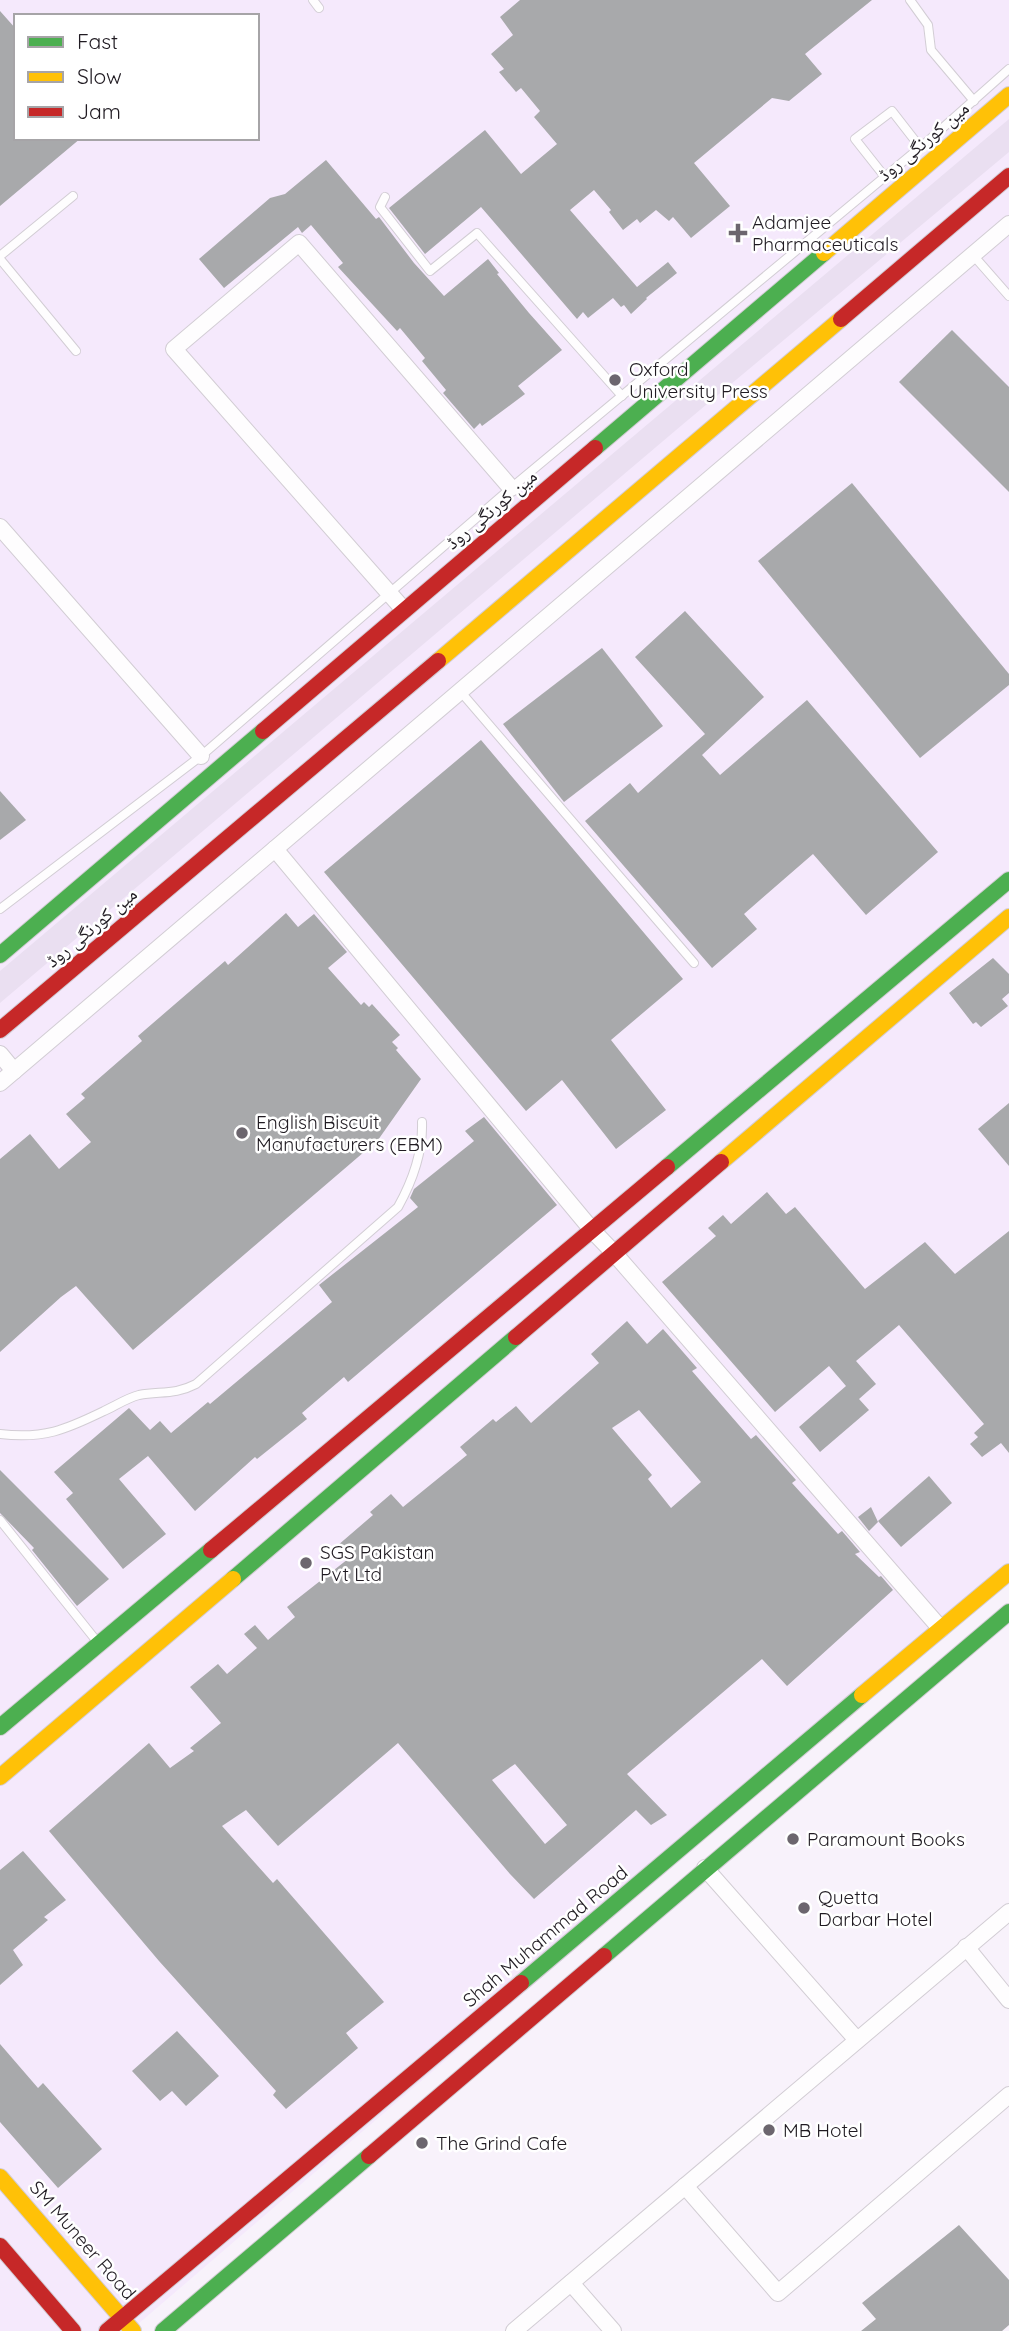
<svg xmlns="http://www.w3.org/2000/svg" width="1009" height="2331" viewBox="0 0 1009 2331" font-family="Quicksand,'Noto Naskh Arabic',sans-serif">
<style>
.built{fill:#f5e9fc;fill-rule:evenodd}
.green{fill:#eadff1}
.building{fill:#a8a9ab;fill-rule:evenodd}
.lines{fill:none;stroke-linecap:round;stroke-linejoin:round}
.lane-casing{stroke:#d2cdd4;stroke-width:10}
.street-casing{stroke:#d2cdd4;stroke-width:18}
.fast-casing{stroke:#d2cdd4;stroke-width:18}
.slow-casing{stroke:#d2cdd4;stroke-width:18}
.jam-casing{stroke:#d2cdd4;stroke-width:18}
.lane{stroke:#fefdfe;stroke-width:8}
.street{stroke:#fefdfe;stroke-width:16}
.fast{stroke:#4caf50;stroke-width:16}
.slow{stroke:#ffc107;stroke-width:16}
.jam{stroke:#c62828;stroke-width:16}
.poi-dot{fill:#6c666e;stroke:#fff;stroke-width:2.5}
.labels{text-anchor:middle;stroke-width:5;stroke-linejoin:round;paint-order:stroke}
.street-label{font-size:19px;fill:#201b22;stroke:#fff}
.poi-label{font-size:19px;fill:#201b22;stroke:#fff;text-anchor:start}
</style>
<rect width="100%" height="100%" fill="#f8f2fb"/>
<path class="built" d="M 0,0 L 1009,0 L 1009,1582 L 906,1665 L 130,2331 L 0,2331 ZM 16,16 L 257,16 L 257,138 L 16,138 Z"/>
<path class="green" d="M 1009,119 L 1009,152 L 682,425 L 0,1003 L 0,971 Z"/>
<g class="building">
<path d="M 520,0 L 872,0 L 805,54 L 822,74 L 789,101 L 772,98 L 694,163 L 730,206 L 691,238 L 673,217 L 669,221 L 656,210 L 640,223 L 637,219 L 623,230 L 609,212 L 611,210 L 594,190 L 570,210 L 637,287 L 668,262 L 677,273 L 646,298 L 647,299 L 631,314 L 624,305 L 621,307 L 613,298 L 588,318 L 583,312 L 577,319 L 481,207 L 425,254 L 389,208 L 485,130 L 521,174 L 557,144 L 534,117 L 540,111 L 521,88 L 516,92 L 499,72 L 504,69 L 491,54 L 513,35 L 500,17 Z"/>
<path d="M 0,11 L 16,29 L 16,138 L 81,138 L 0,206 Z"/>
<path d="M 326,160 L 376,219 L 379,217 L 414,263 L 444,296 L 488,259 L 499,273 L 497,274 L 529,313 L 562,350 L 518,386 L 525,394 L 482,426 L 480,423 L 474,429 L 443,393 L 446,390 L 422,361 L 425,358 L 400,328 L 397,331 L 338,267 L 343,263 L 311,225 L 302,233 L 298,227 L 224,288 L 199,259 L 270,198 L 285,194 Z"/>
<path d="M 952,330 L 1009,387 L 1009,492 L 899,382 Z"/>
<path d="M 852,483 L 1009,674 L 1009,685 L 920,758 L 758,561 Z"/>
<path d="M 685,611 L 764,697 L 702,755 L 720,775 L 807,700 L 938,852 L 866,915 L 813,854 L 744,914 L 757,929 L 712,968 L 585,821 L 630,783 L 638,793 L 705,734 L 635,657 Z"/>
<path d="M 602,648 L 663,726 L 564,802 L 503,724 Z"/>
<path d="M 481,740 L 683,979 L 611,1040 L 666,1110 L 616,1149 L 562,1080 L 526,1111 L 324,872 Z"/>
<path d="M 0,791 L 26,820 L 0,840 Z"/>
<path d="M 286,913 L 298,927 L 314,914 L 347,952 L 328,968 L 361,1005 L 364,1002 L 369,1007 L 372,1004 L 400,1035 L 392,1042 L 398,1048 L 396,1050 L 421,1079 L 378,1140 L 133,1350 L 76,1286 L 61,1297 L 0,1352 L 0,1159 L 30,1134 L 59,1169 L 91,1142 L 66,1114 L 85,1098 L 81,1094 L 142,1041 L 138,1036 L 225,961 L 228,965 Z"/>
<path d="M 993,958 L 1009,974 L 1009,993 L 1002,999 L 1008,1006 L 981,1027 L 976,1022 L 973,1024 L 949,993 Z"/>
<path d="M 1009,1103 L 1009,1166 L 978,1129 Z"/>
<path d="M 484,1117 L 557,1205 L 348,1382 L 344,1377 L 302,1413 L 307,1419 L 257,1459 L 255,1457 L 195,1511 L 148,1456 L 119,1479 L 166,1534 L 123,1569 L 66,1499 L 73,1493 L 54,1472 L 129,1408 L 150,1430 L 160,1421 L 171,1433 L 208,1402 L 210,1404 L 332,1302 L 319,1285 L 418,1207 L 410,1198 L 414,1189 L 474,1141 L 465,1131 Z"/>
<path d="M 767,1192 L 786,1214 L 795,1207 L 865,1289 L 925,1242 L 955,1274 L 1009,1231 L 1009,1453 L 1001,1443 L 982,1457 L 970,1444 L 978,1437 L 974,1433 L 984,1424 L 899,1325 L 856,1361 L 876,1384 L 859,1399 L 869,1410 L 820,1452 L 799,1427 L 846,1386 L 829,1366 L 775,1412 L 662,1282 L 716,1236 L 708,1228 L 723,1215 L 731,1224 Z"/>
<path d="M 627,1321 L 647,1344 L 663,1329 L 697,1368 L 692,1371 L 751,1439 L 756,1435 L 796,1480 L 792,1483 L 838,1534 L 842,1531 L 860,1552 L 855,1554 L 879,1577 L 881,1576 L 893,1590 L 787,1686 L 762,1659 L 627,1774 L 667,1815 L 651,1825 L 636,1810 L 534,1899 L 510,1874 L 398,1743 L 278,1846 L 246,1810 L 222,1826 L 273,1883 L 277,1879 L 384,2002 L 346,2033 L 358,2048 L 286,2109 L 273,2095 L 276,2091 L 159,1961 L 49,1831 L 149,1743 L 170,1768 L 194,1751 L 190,1748 L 221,1723 L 190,1687 L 218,1664 L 227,1674 L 257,1648 L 244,1634 L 255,1625 L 268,1640 L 295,1617 L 287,1607 L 348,1559 L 337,1546 L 373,1515 L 370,1512 L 391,1494 L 403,1507 L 467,1455 L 460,1447 L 493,1419 L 496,1422 L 516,1406 L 531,1423 L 599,1363 L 591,1354 ZM 639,1410 L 701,1482 L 671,1508 L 648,1479 L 652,1475 L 612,1428 ZM 515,1764 L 567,1825 L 545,1844 L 492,1780 Z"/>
<path d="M 0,1470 L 109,1579 L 77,1606 L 32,1550 L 34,1548 L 0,1513 Z"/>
<path d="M 929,1476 L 952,1503 L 901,1547 L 878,1521 Z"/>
<path d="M 871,1507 L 878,1522 L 869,1531 L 858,1517 Z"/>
<path d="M 23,1851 L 66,1900 L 44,1917 L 48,1920 L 13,1950 L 23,1965 L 0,1985 L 0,1870 Z"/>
<path d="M 177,2031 L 219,2076 L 186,2106 L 172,2091 L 160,2101 L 132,2071 Z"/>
<path d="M 0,2044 L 38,2088 L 43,2083 L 102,2149 L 58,2188 L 0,2122 Z"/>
<path d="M 959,2225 L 1009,2280 L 1009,2325 L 1002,2331 L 861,2331 L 876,2319 L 862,2303 Z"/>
</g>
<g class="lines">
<defs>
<g id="lane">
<path d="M 313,0 L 319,8"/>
<path d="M 910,0 L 928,25 L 931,50 L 974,101"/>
<path d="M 885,177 L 855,139 L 892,111 L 920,147"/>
<path d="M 385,197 L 380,207 L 430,271 L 477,233 L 622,396"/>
<path d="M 973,255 L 1009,296"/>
<path d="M 0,256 L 73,196"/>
<path d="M 0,259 L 76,351"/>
<path d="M 460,691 L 694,963"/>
<path d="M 0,909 L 201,756 L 511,488 L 929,140 L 1009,69"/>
<path d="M 0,1434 C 44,1439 65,1430 104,1411 C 115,1406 127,1398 139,1395 C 160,1391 175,1395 196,1384 L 398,1207 C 412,1182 423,1151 422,1122"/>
<path d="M 0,1520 L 99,1644"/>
</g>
<g id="street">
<path d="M 0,527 L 201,756"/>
<path d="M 404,610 L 174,349 L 299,243 L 511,488"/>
<path d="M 275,849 L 592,1230 L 614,1253 L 941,1629"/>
<path d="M 0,1054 L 14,1071"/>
<path d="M 0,1083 L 1009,224"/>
<path d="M 705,1868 L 857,2040"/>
<path d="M 966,1947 L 1009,2000"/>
<path d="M 685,2186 L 778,2293 L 1009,2095"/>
<path d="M 571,2283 L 613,2331"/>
<path d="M 514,2331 L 1009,1912"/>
</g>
<g id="fast">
<path d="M 595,448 L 824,253"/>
<path d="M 0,955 L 263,731"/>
<path d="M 667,1167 L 1009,880"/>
<path d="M 233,1579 L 516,1337"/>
<path d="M 0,1727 L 211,1550"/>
<path d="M 604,1956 L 1009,1612"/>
<path d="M 521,1983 L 862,1695"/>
<path d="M 163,2331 L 369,2156"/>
</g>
<g id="slow">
<path d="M 824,253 L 1009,95"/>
<path d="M 438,661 L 841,319"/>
<path d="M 721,1162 L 1009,917"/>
<path d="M 862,1695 L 1009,1572"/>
<path d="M 0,1777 L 233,1579"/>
<path d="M 0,2177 L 133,2331"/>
</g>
<g id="jam">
<path d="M 841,319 L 1009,176"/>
<path d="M 263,731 L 595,448"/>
<path d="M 0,1030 L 438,661"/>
<path d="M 516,1337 L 721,1162"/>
<path d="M 211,1550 L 667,1167"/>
<path d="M 369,2156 L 604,1956"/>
<path d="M 0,2246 L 73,2331"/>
<path d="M 107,2331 L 521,1983"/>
</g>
</defs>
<use href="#lane" class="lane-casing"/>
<use href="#street" class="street-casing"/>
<use href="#fast" class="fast-casing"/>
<use href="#slow" class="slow-casing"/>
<use href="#jam" class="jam-casing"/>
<use href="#lane" class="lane"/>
<use href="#street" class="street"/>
<use href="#fast" class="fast"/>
<use href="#slow" class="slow"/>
<use href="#jam" class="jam"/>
</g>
<g class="poi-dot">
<path d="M734.5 222.5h7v7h7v7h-7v7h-7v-7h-7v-7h7z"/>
<circle cx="615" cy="380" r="7"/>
<circle cx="242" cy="1133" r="7"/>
<circle cx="306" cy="1563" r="7"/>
<circle cx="793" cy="1839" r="7"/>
<circle cx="804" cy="1908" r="7"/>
<circle cx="769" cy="2130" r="7"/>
<circle cx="422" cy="2143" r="7"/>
</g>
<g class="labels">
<g class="street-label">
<text transform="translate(923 141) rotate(-40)" y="7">مین کورنگی روڈ</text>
<text transform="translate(491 509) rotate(-40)" y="7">مین کورنگی روڈ</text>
<text transform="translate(91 927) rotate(-40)" y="7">مین کورنگی روڈ</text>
<text transform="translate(545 1936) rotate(-40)" y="7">Shah Muhammad Road</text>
<text transform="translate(83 2240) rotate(49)" y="7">SM Muneer Road</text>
</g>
<g class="poi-label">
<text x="752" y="229">Adamjee<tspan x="752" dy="22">Pharmaceuticals</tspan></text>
<text x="629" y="376">Oxford<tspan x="629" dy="22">University Press</tspan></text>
<text x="256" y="1129">English Biscuit<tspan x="256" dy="22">Manufacturers (EBM)</tspan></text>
<text x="320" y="1559">SGS Pakistan<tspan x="320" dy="22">Pvt Ltd</tspan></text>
<text x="807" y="1846">Paramount Books</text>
<text x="818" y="1904">Quetta<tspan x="818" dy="22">Darbar Hotel</tspan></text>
<text x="783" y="2137">MB Hotel</text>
<text x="436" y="2150">The Grind Cafe</text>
</g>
</g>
<rect x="14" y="14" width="245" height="126" fill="#ffffff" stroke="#a6a4a7" stroke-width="2"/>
<rect x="28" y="37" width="35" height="10" fill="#4caf50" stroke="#a6a4a7" stroke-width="2"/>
<text x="77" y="49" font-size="21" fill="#201b22">Fast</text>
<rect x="28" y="72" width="35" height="10" fill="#ffc107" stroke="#a6a4a7" stroke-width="2"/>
<text x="77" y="84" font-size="21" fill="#201b22">Slow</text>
<rect x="28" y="107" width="35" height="10" fill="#c62828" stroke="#a6a4a7" stroke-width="2"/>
<text x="77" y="119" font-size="21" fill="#201b22">Jam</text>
</svg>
